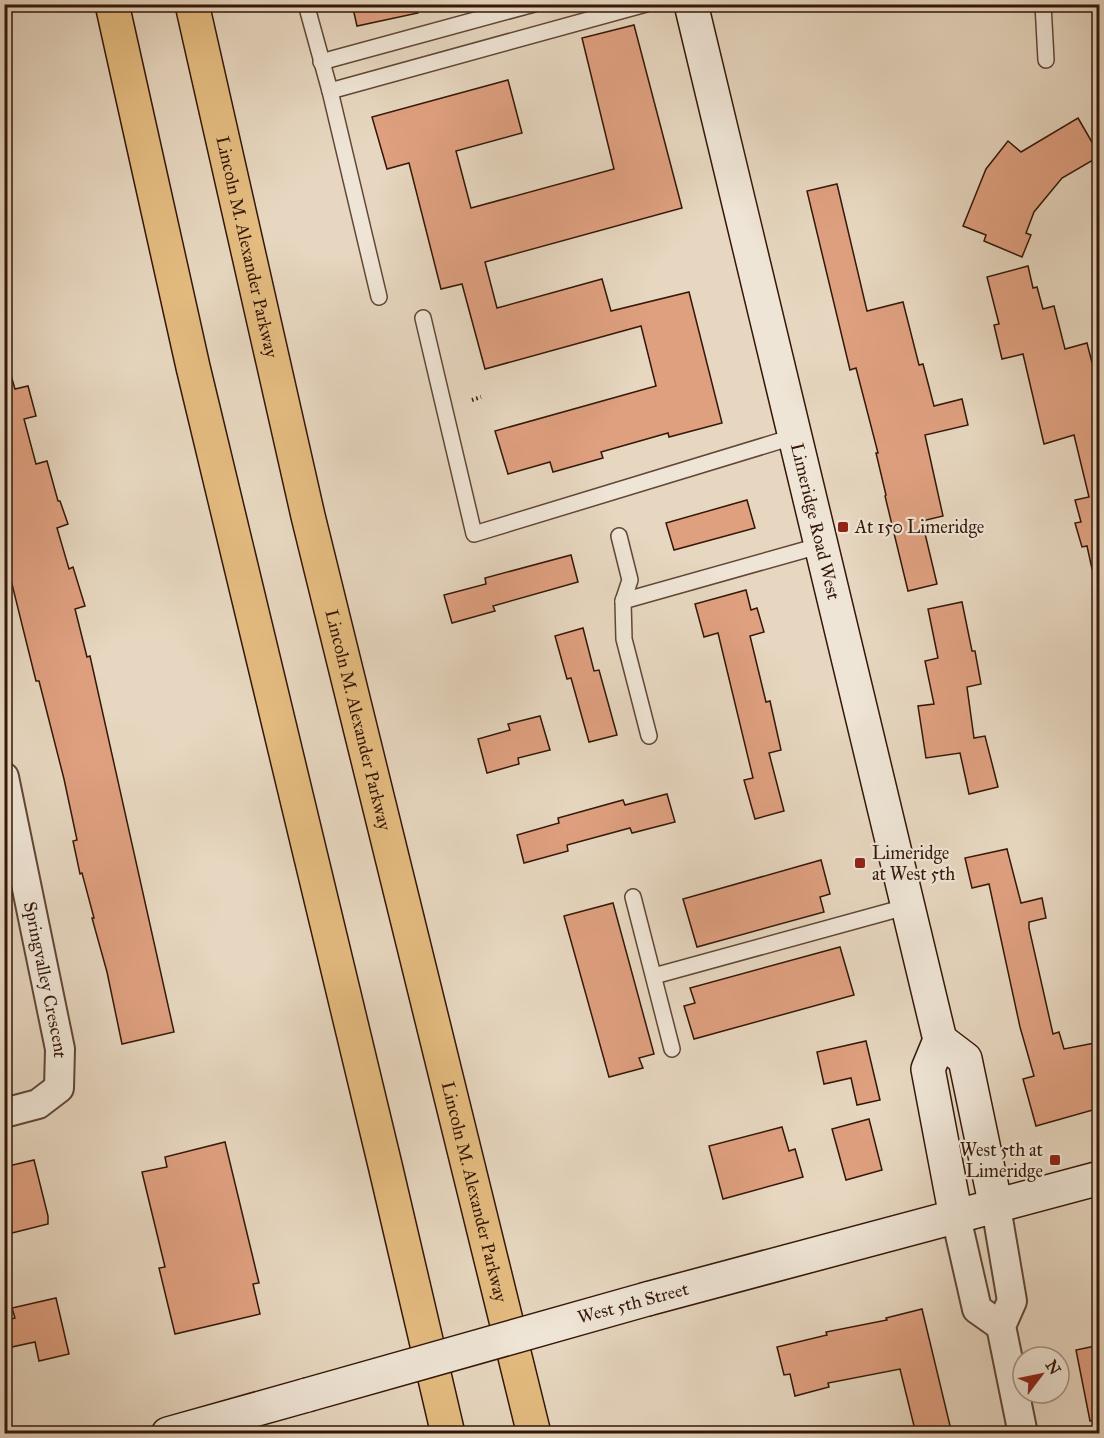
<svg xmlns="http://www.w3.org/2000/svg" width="1104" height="1438" viewBox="0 0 1104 1438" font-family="'IM FELL Great Primer',serif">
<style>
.building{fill:#dfa080;stroke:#341708;stroke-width:1.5}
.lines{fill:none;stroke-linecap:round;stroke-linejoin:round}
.lane-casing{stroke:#614736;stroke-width:18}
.street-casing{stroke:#614736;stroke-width:32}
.secondary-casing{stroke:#341708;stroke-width:36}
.highway-casing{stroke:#341708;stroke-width:36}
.path{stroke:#341708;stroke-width:4;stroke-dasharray:1.5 3;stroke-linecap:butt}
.lane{stroke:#efe5d6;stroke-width:15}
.street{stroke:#efe5d6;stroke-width:28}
.secondary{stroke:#efe5d6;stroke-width:33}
.highway{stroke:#e4bc80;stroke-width:33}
.secondary-bridge-casing{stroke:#341708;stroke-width:36;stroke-linecap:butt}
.secondary-bridge{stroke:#efe5d6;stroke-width:33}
.poi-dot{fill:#8f2418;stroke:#efe5d6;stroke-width:2}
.labels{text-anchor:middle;stroke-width:4.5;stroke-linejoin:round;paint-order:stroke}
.street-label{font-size:18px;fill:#341708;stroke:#efe5d6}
.poi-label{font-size:18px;fill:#341708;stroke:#efe5d6;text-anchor:start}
</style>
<rect width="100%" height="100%" fill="#e7d7c0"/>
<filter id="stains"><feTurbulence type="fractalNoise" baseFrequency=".00333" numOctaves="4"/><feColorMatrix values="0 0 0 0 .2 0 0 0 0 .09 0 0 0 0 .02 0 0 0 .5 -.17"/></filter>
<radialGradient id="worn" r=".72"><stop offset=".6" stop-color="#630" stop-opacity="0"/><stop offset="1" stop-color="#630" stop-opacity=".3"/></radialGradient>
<g class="building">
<path d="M 352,4 L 417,4 L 418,13 L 357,26 Z"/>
<path d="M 634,25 L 682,208 L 485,262 L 497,308 L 602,279 L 611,311 L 689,292 L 722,423 L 669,437 L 668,433 L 601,452 L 603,458 L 553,472 L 550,462 L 508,474 L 495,431 L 656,386 L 641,326 L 485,369 L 462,284 L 441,289 L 409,163 L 387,169 L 372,117 L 508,80 L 522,133 L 456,151 L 471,208 L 614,169 L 582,38 Z"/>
<path d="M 1078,118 L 1100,156 L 1062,178 L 1034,212 L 1026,233 L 1031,235 L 1022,257 L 984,241 L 986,235 L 963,226 L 986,169 L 1008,141 L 1021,152 Z"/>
<path d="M 837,184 L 867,311 L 903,302 L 919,365 L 923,364 L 934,406 L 962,399 L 968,425 L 925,435 L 943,516 L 922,521 L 937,584 L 908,591 L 885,496 L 886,495 L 876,453 L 878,453 L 856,368 L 850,370 L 807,191 Z"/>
<path d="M 1028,266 L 1033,288 L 1037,287 L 1043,309 L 1054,306 L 1065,349 L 1087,343 L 1097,382 L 1095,383 L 1100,399 L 1100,568 L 1092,569 L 1087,546 L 1082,547 L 1075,523 L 1081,522 L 1075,500 L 1089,497 L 1074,435 L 1044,444 L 1023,354 L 1002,359 L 994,325 L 999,324 L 987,277 Z"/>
<path d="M 10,372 L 15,389 L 28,386 L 36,416 L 24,419 L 36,464 L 47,461 L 58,501 L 60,501 L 68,524 L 57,528 L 69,569 L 73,567 L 85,606 L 75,609 L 87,657 L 90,656 L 174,1032 L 122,1044 L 107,972 L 92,918 L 94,918 L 82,873 L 80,874 L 73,841 L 77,840 L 64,779 L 39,681 L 36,681 L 4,552 L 4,373 Z"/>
<path d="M 747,500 L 755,528 L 674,550 L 666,523 Z"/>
<path d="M 571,555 L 578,582 L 493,606 L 495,611 L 452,623 L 444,595 L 486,584 L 485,578 Z"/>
<path d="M 746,590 L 751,610 L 757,608 L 764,632 L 750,636 L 766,702 L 770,701 L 781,750 L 769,753 L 784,811 L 755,819 L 744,780 L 753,778 L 718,633 L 704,637 L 695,604 Z"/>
<path d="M 962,602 L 972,651 L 975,651 L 981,684 L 967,687 L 974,738 L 985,736 L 998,787 L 969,794 L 960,753 L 926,758 L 918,706 L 934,704 L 925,661 L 938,658 L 928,609 Z"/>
<path d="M 583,628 L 594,671 L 599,670 L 617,735 L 589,742 L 571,678 L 567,679 L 555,636 Z"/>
<path d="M 540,716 L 550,750 L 518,758 L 519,764 L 487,773 L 478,739 L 510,730 L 508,724 Z"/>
<path d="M 667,794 L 675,822 L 632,833 L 630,828 L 567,845 L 568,851 L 524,863 L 517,835 L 559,823 L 558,818 L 623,800 L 625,805 Z"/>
<path d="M 1007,849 L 1021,903 L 1042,898 L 1046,918 L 1029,922 L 1029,928 L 1053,1034 L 1059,1032 L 1064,1049 L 1100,1042 L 1100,1108 L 1036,1126 L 1023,1079 L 1034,1076 L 1020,1027 L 989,884 L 972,888 L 965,858 Z"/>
<path d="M 821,860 L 830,894 L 820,897 L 824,912 L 697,947 L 683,899 Z"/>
<path d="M 613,903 L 654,1054 L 639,1058 L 643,1068 L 609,1077 L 564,916 Z"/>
<path d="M 840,947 L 854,995 L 694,1039 L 684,1006 L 695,1003 L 690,988 Z"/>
<path d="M 866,1041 L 880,1100 L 857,1105 L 851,1078 L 824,1084 L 817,1052 Z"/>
<path d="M 869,1119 L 882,1170 L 846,1180 L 832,1129 Z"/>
<path d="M 782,1127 L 789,1151 L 795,1149 L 803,1177 L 723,1199 L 709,1146 Z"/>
<path d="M 225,1142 L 259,1283 L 253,1284 L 260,1314 L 175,1334 L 159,1268 L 165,1267 L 142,1172 L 167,1167 L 165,1157 Z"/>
<path d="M 34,1160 L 48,1216 L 48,1224 L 4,1235 L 4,1167 Z"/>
<path d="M 56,1298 L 69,1354 L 39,1361 L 35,1342 L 7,1348 L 4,1336 L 4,1321 L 15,1318 L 12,1308 Z"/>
<path d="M 922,1309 L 952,1434 L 916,1434 L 900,1369 L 828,1383 L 829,1387 L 795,1396 L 790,1374 L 784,1375 L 777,1347 L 827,1335 L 826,1332 L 887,1320 L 886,1318 Z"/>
<path d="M 1100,1345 L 1100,1420 L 1090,1421 L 1076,1350 Z"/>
</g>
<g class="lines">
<defs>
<g id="lane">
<path d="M 306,4 L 330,91 L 379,297"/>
<path d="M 1043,4 L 1046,60"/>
<path d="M 321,62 L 534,4"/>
<path d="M 330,91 L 646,4"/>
<path d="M 423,318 L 474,534 L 796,436"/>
<path d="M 619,536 L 630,580 L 623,601"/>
<path d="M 649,736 L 624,639 L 623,601 L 822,545"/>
<path d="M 633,897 L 672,1049"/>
<path d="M 654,976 L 909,906"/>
</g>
<g id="street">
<path id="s1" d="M 4,777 L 60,1049 L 59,1088 L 38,1104 L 4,1113"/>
<path d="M 996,1207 L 1012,1301 L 1001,1326 L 1023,1434"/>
<path d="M 956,1217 L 977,1309 L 1001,1326"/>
</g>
<g id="secondary">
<path id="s2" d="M 691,4 L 940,1040 L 928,1069 L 956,1217"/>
<path d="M 940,1040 L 965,1059 L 996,1207"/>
<path d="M 647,1299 L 1100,1178"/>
<path d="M 168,1434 L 307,1395"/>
</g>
<g id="highway">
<path d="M 112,4 L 193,367 L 385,1165 L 448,1434"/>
<path id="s3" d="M 192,4 L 308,516 L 534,1434"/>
</g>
</defs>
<use href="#lane" class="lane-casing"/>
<use href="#street" class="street-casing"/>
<use href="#secondary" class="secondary-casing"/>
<use href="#highway" class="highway-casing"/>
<path class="path" d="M 472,400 L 481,397"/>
<use href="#lane" class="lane"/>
<use href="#street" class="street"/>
<use href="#secondary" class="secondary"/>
<use href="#highway" class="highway"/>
<defs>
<path id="secondary-bridge" d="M 307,1395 L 647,1299"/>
</defs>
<use href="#secondary-bridge" class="secondary-bridge-casing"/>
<use href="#secondary-bridge" class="secondary-bridge"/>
</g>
<g class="poi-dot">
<rect x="837" y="521" width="12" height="12" rx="3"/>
<rect x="854" y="857" width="12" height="12" rx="3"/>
<rect x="1049" y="1154" width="12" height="12" rx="3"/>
</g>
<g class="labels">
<g class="street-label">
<text dy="6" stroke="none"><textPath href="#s3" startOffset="249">Lincoln M. Alexander Parkway</textPath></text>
<text dy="6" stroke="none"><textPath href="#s2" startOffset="532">Limeridge Road West</textPath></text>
<text dy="6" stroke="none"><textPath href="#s3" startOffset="735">Lincoln M. Alexander Parkway</textPath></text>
<text dy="6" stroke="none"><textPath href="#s1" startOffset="207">Springvalley Crescent</textPath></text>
<text dy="6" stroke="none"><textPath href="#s3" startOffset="1221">Lincoln M. Alexander Parkway</textPath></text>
<text transform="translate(633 1303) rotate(-15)" y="6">West 5th Street</text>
</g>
<g class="poi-label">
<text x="855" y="533">At 150 Limeridge</text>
<text x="872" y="859">Limeridge<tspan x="872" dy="21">at West 5th</tspan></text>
<text x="1043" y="1156" text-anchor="end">West 5th at<tspan x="1043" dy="21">Limeridge</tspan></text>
</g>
</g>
<rect width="1104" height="1438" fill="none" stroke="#e7d7c0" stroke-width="24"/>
<rect x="6" y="6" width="1092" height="1426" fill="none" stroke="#341708" stroke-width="3"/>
<rect x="12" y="12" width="1080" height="1414" fill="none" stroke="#341708" stroke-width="1.5"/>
<g transform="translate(1041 1375) rotate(58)"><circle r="28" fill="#efe5d6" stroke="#a49384" stroke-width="1.5"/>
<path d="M0-4.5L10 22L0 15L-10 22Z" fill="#8f2418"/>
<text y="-9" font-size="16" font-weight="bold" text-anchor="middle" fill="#341708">N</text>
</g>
<rect width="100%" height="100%" filter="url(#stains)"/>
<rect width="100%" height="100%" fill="url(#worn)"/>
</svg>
